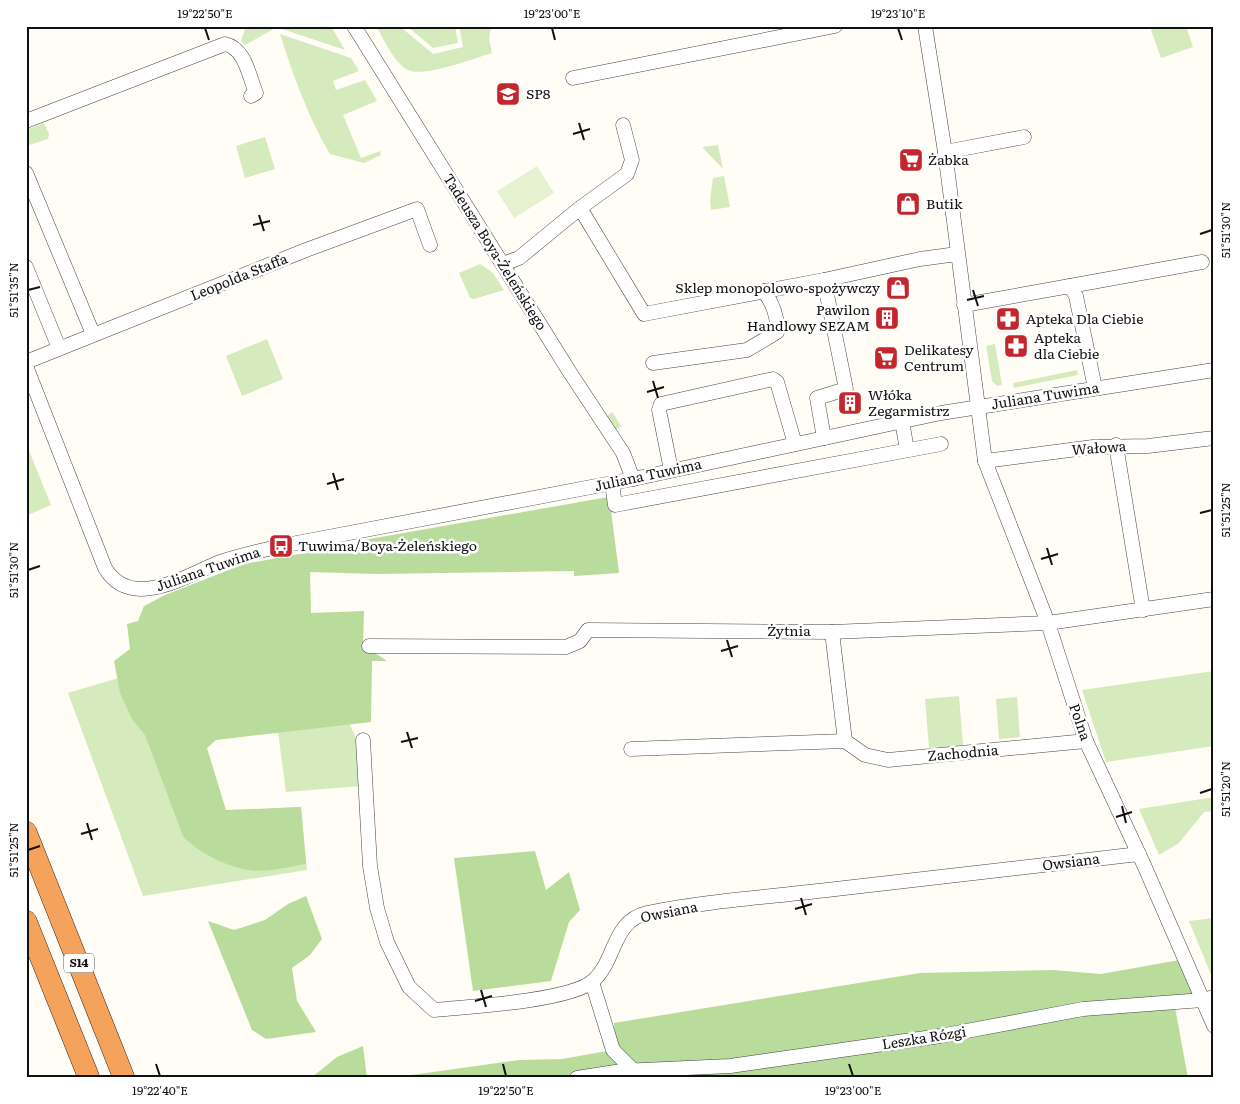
<svg xmlns="http://www.w3.org/2000/svg" width="1240" height="1104" viewBox="0 0 1240 1104" font-family="Literata,serif">
<style>
.green{fill:#d5ebbd}
.forest{fill:#b9dc9c}
.pitch{fill:#e6f2cf}
.lines{fill:none;stroke-linecap:round;stroke-linejoin:round}
.minor-casing{stroke:#444;stroke-width:15}
.highway-casing{stroke:#222;stroke-width:22}
.minor{stroke:#fff;stroke-width:14}
.highway{stroke:#f5a25d;stroke-width:21}
.ticks{fill:none;stroke:#111;stroke-width:2}
.labels{text-anchor:middle;stroke-width:5;stroke-linejoin:round;paint-order:stroke}
.shield{fill:#fff;stroke:#585858;stroke-width:1}
.shield-label{font-size:12px;font-weight:bold;fill:#111}
.poi-label{font-size:14px;fill:#111;stroke:#fff;text-anchor:start}
.street-label{font-size:14px;fill:#111;stroke:#fff}
.neatline{fill:none;stroke:#111;stroke-width:2}
.ticks-label{font-size:12px;text-anchor:middle;fill:#111}
</style>
<rect width="100%" height="100%" fill="#fffdf5"/>
<g class="green">
<path d="M 246,26 L 274,26 L 272,30 L 245,45 L 241,41 Z"/>
<path d="M 285,26 L 331,26 L 345,50 L 282,29 Z"/>
<path d="M 376,26 L 403,26 L 403,29 L 433,54 L 463,47 L 459,26 L 491,26 L 489,39 L 492,53 C 475,58 423,78 408,70 C 394,63 384,39 376,26 Z"/>
<path d="M 407,26 L 455,26 L 458,43 L 433,48 Z"/>
<path d="M 1163,26 L 1186,26 L 1193,47 L 1161,58 L 1151,30 Z"/>
<path d="M 280,34 L 351,58 L 359,71 L 333,81 L 336,90 L 365,80 L 377,101 L 343,115 L 361,158 L 380,151 L 381,155 L 364,163 L 330,154 C 308,117 293,75 280,34 Z"/>
<path d="M 44,123 L 49,134 L 48,139 L 26,146 L 26,130 Z"/>
<path d="M 265,137 L 275,169 L 245,178 L 236,146 Z"/>
<path d="M 718,145 L 723,169 L 702,147 Z"/>
<path d="M 724,176 L 730,207 L 711,210 L 710,200 L 713,178 Z"/>
<path d="M 480,264 L 493,273 L 504,290 L 474,299 L 470,298 L 459,273 Z"/>
<path d="M 267,339 L 283,379 L 242,396 L 226,356 Z"/>
<path d="M 995,344 L 1002,385 L 997,386 L 992,381 L 986,346 Z"/>
<path d="M 1077,370 L 1078,375 L 1014,388 L 1013,383 Z"/>
<path d="M 612,412 L 621,426 L 616,430 L 607,416 Z"/>
<path d="M 26,443 L 51,505 L 26,516 Z"/>
<path d="M 142,671 L 341,705 L 357,740 L 361,786 L 286,792 L 278,732 L 198,739 L 222,811 L 301,807 L 307,870 L 143,896 L 68,693 Z"/>
<path d="M 1214,671 L 1214,746 L 1106,762 L 1082,690 Z"/>
<path d="M 959,696 L 963,746 L 929,748 L 925,699 Z"/>
<path d="M 1017,697 L 1020,737 L 999,739 L 996,699 Z"/>
<path d="M 1214,797 L 1214,811 L 1204,812 L 1179,843 L 1159,855 L 1139,809 Z"/>
<path d="M 1214,918 L 1214,982 L 1189,921 Z"/>
</g>
<g class="forest">
<path d="M 614,496 L 615,505 L 611,511 L 619,573 L 574,576 L 574,571 L 377,574 L 310,572 L 311,613 L 364,611 L 363,645 L 387,661 L 372,661 L 371,722 L 216,740 L 207,748 L 226,810 L 301,807 L 306,864 C 288,867 266,873 248,870 C 226,866 198,853 183,836 L 145,735 L 132,719 L 120,693 L 114,661 L 130,649 L 127,624 L 138,621 L 144,606 L 165,595 L 244,564 L 360,543 L 364,540 Z"/>
<path d="M 535,851 L 546,890 L 569,872 L 580,910 L 569,922 L 551,981 L 473,991 L 454,858 Z"/>
<path d="M 306,896 L 322,939 L 310,955 L 292,968 L 297,1001 L 316,1032 L 266,1039 L 252,1030 L 208,921 L 234,930 L 265,920 L 288,904 Z"/>
<path d="M 1185,959 L 1203,1000 L 1174,1002 L 1188,1078 L 390,1078 L 519,1060 L 562,1059 L 613,1050 L 615,1045 L 614,1023 L 920,973 L 1053,970 L 1101,974 Z"/>
<path d="M 363,1046 L 367,1078 L 311,1078 L 337,1057 Z"/>
</g>
<path class="pitch" d="M 537,166 L 554,193 L 514,218 L 497,191 Z"/>
<g class="lines">
<defs>
<g id="minor">
<path d="M 354,26 L 569,371 L 623,453 L 633,479"/>
<path d="M 925,26 L 945,152 L 985,461 L 1048,623 L 1086,741 L 1144,865 L 1214,1026"/>
<path d="M 573,78 L 835,26"/>
<path d="M 26,121 L 225,44 C 245,48 249,76 256,93 L 251,96"/>
<path d="M 945,152 L 1024,137"/>
<path d="M 26,173 L 93,334"/>
<path d="M 580,208 L 627,174 L 632,160 L 623,125"/>
<path d="M 503,264 L 519,258 L 580,208 L 644,314 L 824,280 L 920,259 L 957,254"/>
<path d="M 26,267 L 59,348"/>
<path d="M 824,280 L 846,389 L 817,398 L 824,438"/>
<path d="M 1070,286 L 1202,262"/>
<path d="M 964,305 L 1070,286 L 1076,296 L 1095,388"/>
<path d="M 26,362 L 306,250 L 417,209 L 430,245"/>
<path d="M 653,363 L 747,350 L 777,332 C 778,316 773,304 764,291"/>
<path d="M 26,366 L 105,568 C 131,612 187,575 220,562 C 240,555 260,551 281,546 L 633,479 L 941,413 L 1214,370"/>
<path d="M 902,421 L 907,450"/>
<path d="M 1116,445 L 1143,610"/>
<path d="M 985,461 L 1093,447 L 1148,446 L 1214,438"/>
<path d="M 671,470 L 659,410 L 661,404 L 773,379 L 777,382 L 795,444"/>
<path d="M 612,483 L 615,505 L 941,444"/>
<path d="M 832,632 L 845,741"/>
<path d="M 369,646 L 566,647 L 580,641 L 588,630 L 832,632 L 1048,623 L 1214,599"/>
<path d="M 363,740 L 370,866 L 377,908 L 387,942 L 409,987 L 434,1010 C 467,1007 570,1001 593,981 C 616,961 612,921 647,913 C 706,901 768,897 827,890 C 931,878 1035,866 1139,854"/>
<path d="M 631,749 L 845,741 L 865,755 L 888,760 L 1086,741"/>
<path d="M 592,982 L 613,1050 L 633,1070"/>
<path d="M 577,1078 L 622,1071 L 730,1066 L 940,1036 L 1083,1009 L 1203,1000 L 1214,997"/>
</g>
<g id="highway">
<path d="M 26,832 L 124,1078"/>
<path d="M 26,921 L 89,1078"/>
</g>
</defs>
<use href="#minor" class="minor-casing"/>
<use href="#highway" class="highway-casing"/>
<use href="#minor" class="minor"/>
<use href="#highway" class="highway"/>
</g>
<path class="ticks" d="M 205,28 L 209,40M 552,28 L 555,40M 898,28 L 902,40M 579,123 L 584,140M 573,134 L 590,129M 259,215 L 264,231M 253,225 L 270,221M 1200,234 L 1212,230M 28,290 L 40,287M 973,290 L 978,306M 967,300 L 984,296M 653,381 L 658,398M 647,392 L 664,387M 333,473 L 338,490M 327,484 L 344,479M 1200,513 L 1212,510M 1047,548 L 1052,565M 1041,559 L 1058,554M 28,570 L 40,566M 727,640 L 732,657M 721,651 L 738,646M 407,732 L 412,748M 401,742 L 418,738M 1200,793 L 1212,789M 1122,806 L 1126,823M 1116,817 L 1132,812M 87,823 L 92,840M 81,834 L 98,829M 28,850 L 40,846M 801,898 L 806,915M 795,909 L 812,904M 481,990 L 486,1007M 475,1001 L 492,996M 156,1064 L 160,1076M 503,1064 L 506,1076M 849,1064 L 853,1076"/>
<defs>
<symbol id="school-square" viewBox="-11 -11 22 22"><rect x="-9" y="-9" width="18" height="18" rx="4" fill="#c4262e" stroke="#fff"/><path d="M0-5L7-2L0 1L-7-2ZM-4 1L0 2.5L4 1V4Q0 6-4 4Z" fill="#fff"/></symbol>
<symbol id="supermarket-square" viewBox="-11 -11 22 22"><rect x="-9" y="-9" width="18" height="18" rx="4" fill="#c4262e" stroke="#fff"/><path d="M-6-5.5h2.5l.6 2H6L4.5 2H-2.5L-4.4-4H-6ZM-1.5 3.2a1.3 1.3 0 1 0 .1 0ZM3 3.2a1.3 1.3 0 1 0 .1 0Z" fill="#fff"/></symbol>
<symbol id="shop-square" viewBox="-11 -11 22 22"><rect x="-9" y="-9" width="18" height="18" rx="4" fill="#c4262e" stroke="#fff"/><path d="M-5-2.5h2.3a2.7 3.5 0 0 1 5.4 0H5L5.5 6h-11ZM-1.5-2.5h3a1.5 2.3 0 0 0-3 0Z" fill="#fff"/></symbol>
<symbol id="building-square" viewBox="-11 -11 22 22"><rect x="-9" y="-9" width="18" height="18" rx="4" fill="#c4262e" stroke="#fff"/><path d="M-4-6H4V6H1V3H-1V6H-4ZM-2.5-4.3h1.7v1.8h-1.7ZM.8-4.3h1.7v1.8H.8ZM-2.5-1h1.7V.8h-1.7ZM.8-1h1.7V.8H.8Z" fill="#fff"/></symbol>
<symbol id="pharmacy-square" viewBox="-11 -11 22 22"><rect x="-9" y="-9" width="18" height="18" rx="4" fill="#c4262e" stroke="#fff"/><path d="M-2-6h4v4h4v4h-4v4h-4v-4h-4v-4h4Z" fill="#fff"/></symbol>
<symbol id="bus-square" viewBox="-11 -11 22 22"><rect x="-9" y="-9" width="18" height="18" rx="4" fill="#c4262e" stroke="#fff"/><path d="M-5-6H5V4H4V6H2V4H-2V6H-4V4H-5ZM-3.5-4V0h7V-4ZM-3.5 1.2v1.5H-2V1.2ZM2 1.2v1.5H3.5V1.2Z" fill="#fff"/></symbol>
</defs>
<g fill-rule="evenodd">
<use href="#school-square" x="494" y="80" width="28" height="28"/>
<use href="#supermarket-square" x="897" y="146" width="28" height="28"/>
<use href="#shop-square" x="894" y="190" width="28" height="28"/>
<use href="#shop-square" x="884" y="274" width="28" height="28"/>
<use href="#building-square" x="873" y="304" width="28" height="28"/>
<use href="#pharmacy-square" x="994" y="305" width="28" height="28"/>
<use href="#pharmacy-square" x="1002" y="332" width="28" height="28"/>
<use href="#supermarket-square" x="872" y="344" width="28" height="28"/>
<use href="#building-square" x="836" y="389" width="28" height="28"/>
<use href="#bus-square" x="267" y="532" width="28" height="28"/>
</g>
<g class="labels">
<rect class="shield" x="64" y="953.5" width="30" height="19" rx="4"/>
<g class="shield-label">
<text x="79" y="967">S14</text>
</g>
<g class="poi-label">
<text x="526" y="99">SP8</text>
<text x="928" y="165">Żabka</text>
<text x="926" y="209">Butik</text>
<text x="880" y="293" text-anchor="end">Sklep monopolowo-spożywczy</text>
<text x="870" y="315" text-anchor="end">Pawilon<tspan x="870" dy="16">Handlowy SEZAM</tspan></text>
<text x="1026" y="324">Apteka Dla Ciebie</text>
<text x="1034" y="343">Apteka<tspan x="1034" dy="16">dla Ciebie</tspan></text>
<text x="904" y="355">Delikatesy<tspan x="904" dy="16">Centrum</tspan></text>
<text x="868" y="400">Włóka<tspan x="868" dy="16">Zegarmistrz</tspan></text>
<text x="298" y="551">Tuwima/Boya-Żeleńskiego</text>
</g>
<g class="street-label">
<text transform="translate(495 252) rotate(58)" y="5">Tadeusza Boya-Żeleńskiego</text>
<text transform="translate(239 277) rotate(-22)" y="5">Leopolda Staffa</text>
<text transform="translate(1045 396) rotate(-9)" y="5">Juliana Tuwima</text>
<text transform="translate(1099 448) rotate(-4)" y="5">Wałowa</text>
<text transform="translate(648 475) rotate(-12)" y="5">Juliana Tuwima</text>
<text transform="translate(208 569) rotate(-19)" y="5">Juliana Tuwima</text>
<text x="789" y="636">Żytnia</text>
<text transform="translate(1080 722) rotate(71)" y="5">Polna</text>
<text transform="translate(963 753) rotate(-5)" y="5">Zachodnia</text>
<text transform="translate(1071 862) rotate(-7)" y="5">Owsiana</text>
<text transform="translate(669 912) rotate(-11)" y="5">Owsiana</text>
<text transform="translate(924 1038) rotate(-9)" y="5">Leszka Rózgi</text>
</g>
</g>
<rect width="1240" height="1104" fill="none" stroke="#ffffff" stroke-width="55"/>
<rect x="28" y="28" width="1184" height="1048" class="neatline"/>
<g class="ticks-label">
<text x="205" y="18">19°22'50"E</text>
<text x="552" y="18">19°23'00"E</text>
<text x="898" y="18">19°23'10"E</text>
<text transform="translate(1226 230) rotate(-90)" y="4">51°51'30"N</text>
<text transform="translate(14 290) rotate(-90)" y="4">51°51'35"N</text>
<text transform="translate(1226 510) rotate(-90)" y="4">51°51'25"N</text>
<text transform="translate(14 570) rotate(-90)" y="4">51°51'30"N</text>
<text transform="translate(1226 789) rotate(-90)" y="4">51°51'20"N</text>
<text transform="translate(14 850) rotate(-90)" y="4">51°51'25"N</text>
<text x="160" y="1095">19°22'40"E</text>
<text x="506" y="1095">19°22'50"E</text>
<text x="853" y="1095">19°23'00"E</text>
</g>
</svg>
